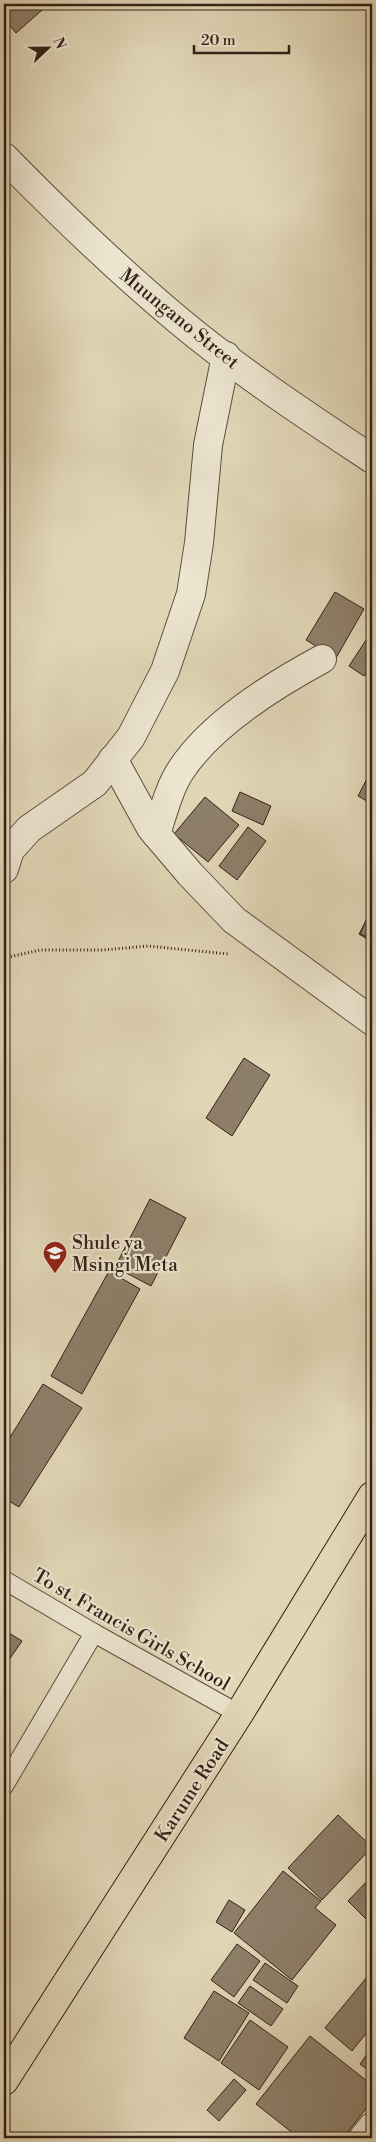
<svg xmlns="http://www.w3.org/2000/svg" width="376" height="2142" viewBox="0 0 376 2142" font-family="'Libre Bodoni',serif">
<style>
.building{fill:#8e7f6a;stroke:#342017}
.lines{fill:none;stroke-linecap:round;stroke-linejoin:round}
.service-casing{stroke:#5f4e3f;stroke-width:20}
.minor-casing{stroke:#5f4e3f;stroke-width:30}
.trunk-casing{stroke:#342017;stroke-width:30}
.path{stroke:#342017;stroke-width:3;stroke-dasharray:1 2.5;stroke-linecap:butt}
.service{stroke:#ece5d0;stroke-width:18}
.minor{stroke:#ece5d0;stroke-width:28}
.trunk{stroke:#e1d7b7;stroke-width:28}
.labels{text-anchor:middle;stroke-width:4.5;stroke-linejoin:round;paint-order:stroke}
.street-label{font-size:19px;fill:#342017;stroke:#ece5d0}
.poi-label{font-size:19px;fill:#342017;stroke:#ece5d0;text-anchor:start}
</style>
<rect width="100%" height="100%" fill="#e1d7b7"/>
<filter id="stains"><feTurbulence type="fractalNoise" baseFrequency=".004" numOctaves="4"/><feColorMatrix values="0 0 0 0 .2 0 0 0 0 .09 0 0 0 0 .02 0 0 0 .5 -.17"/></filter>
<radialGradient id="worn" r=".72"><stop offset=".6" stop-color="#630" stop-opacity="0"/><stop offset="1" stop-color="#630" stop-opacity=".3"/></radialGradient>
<g class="building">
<path d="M 4,4 L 49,4 L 16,33 L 4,19 Z"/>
<path d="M 335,592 L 364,609 L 336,658 L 306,640 Z"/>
<path d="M 372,631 L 372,668 L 370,667 L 364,676 L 349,666 Z"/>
<path d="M 372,769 L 372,804 L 358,796 Z"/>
<path d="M 240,792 L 271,806 L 263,825 L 232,811 Z"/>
<path d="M 205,797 L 239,825 L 208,862 L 174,834 Z"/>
<path d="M 248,827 L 266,841 L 237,880 L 219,866 Z"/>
<path d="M 372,910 L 372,942 L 359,934 Z"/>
<path d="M 370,911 L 372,912 L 372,939 L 360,934 Z"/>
<path d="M 244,1058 L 270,1075 L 232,1136 L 206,1118 Z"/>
<path d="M 150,1199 L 186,1218 L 151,1286 L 115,1267 Z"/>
<path d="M 109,1271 L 140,1289 L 82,1394 L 51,1376 Z"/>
<path d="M 43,1384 L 82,1408 L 19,1507 L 9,1501 L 4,1510 L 4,1447 Z"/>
<path d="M 4,1630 L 22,1641 L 4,1667 Z"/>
<path d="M 338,1815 L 372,1847 L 322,1900 L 288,1868 Z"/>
<path d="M 283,1871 L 321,1901 L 315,1908 L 336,1925 L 292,1980 L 234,1933 Z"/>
<path d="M 372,1876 L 372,1925 L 348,1901 Z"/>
<path d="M 229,1900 L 245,1910 L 232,1932 L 216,1922 Z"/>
<path d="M 237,1944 L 260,1961 L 234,1997 L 211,1980 Z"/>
<path d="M 265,1963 L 298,1986 L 287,2003 L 253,1980 Z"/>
<path d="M 372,1971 L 372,2026 L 352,2051 L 325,2028 Z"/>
<path d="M 250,1986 L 283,2009 L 271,2026 L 238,2003 Z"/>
<path d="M 214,1991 L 249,2013 L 219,2061 L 184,2038 Z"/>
<path d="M 250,2020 L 288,2047 L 259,2090 L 221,2063 Z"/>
<path d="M 310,2036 L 372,2085 L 372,2101 L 343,2138 L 299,2138 L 256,2104 Z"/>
<path d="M 372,2047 L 372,2073 L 360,2064 Z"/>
<path d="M 234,2079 L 246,2090 L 219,2121 L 207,2110 Z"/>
</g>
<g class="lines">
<defs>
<g id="service">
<path d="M 4,1580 L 94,1633 L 239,1714"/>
<path d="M 4,1786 L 94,1633"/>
</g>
<g id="minor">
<path d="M 4,157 C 60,214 117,269 178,320 C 239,371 306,415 372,459"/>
<path d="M 113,759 L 151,828 L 190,874 L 234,920 L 372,1021"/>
<path d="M 156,834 C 163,813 169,788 181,770 C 212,723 274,685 322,659"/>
<path d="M 4,869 L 10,850 L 29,829 L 95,783 L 131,737 L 165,671 L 191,594 L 199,543 L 208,445 L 226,356"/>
<path d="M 363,2138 L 372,2127"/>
</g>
<path id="trunk" d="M 4,2081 L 239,1714 L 372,1496"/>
</defs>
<use href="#service" class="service-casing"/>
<use href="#minor" class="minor-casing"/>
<use href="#trunk" class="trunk-casing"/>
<path class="path" d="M 4,958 L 40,950 L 103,950 L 148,946 L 228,954"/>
<use href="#service" class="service"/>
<use href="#minor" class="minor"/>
<use href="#trunk" class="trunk"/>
</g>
<defs>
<symbol id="school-pin" viewBox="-11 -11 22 30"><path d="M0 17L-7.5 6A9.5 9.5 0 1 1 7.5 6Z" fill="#8f2418" stroke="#ece5d0"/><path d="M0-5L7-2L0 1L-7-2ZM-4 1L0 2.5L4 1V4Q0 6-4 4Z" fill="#fff"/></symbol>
</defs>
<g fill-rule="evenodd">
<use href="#school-pin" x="41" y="1239" width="28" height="38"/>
</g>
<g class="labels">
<g class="street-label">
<text transform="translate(180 318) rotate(39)" y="7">Muungano Street</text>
<text transform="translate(132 1629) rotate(30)" y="7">To st. Francis Girls School</text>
<text transform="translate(191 1790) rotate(-57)" y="7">Karume Road</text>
</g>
<g class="poi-label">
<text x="72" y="1249">Shule ya<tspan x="72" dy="22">Msingi Meta</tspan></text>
</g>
</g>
<rect width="376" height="2142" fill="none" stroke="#e1d7b7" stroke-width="20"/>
<rect x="5" y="5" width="366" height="2132" fill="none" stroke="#342017" stroke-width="2.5"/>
<rect x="10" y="10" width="356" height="2122" fill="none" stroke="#342017"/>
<g transform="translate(48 48) rotate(68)" stroke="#ece5d0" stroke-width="4" paint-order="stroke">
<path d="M0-4L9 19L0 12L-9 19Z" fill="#342017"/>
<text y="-8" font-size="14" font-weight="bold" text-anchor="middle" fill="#342017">N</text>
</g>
<path d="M194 45v8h95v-8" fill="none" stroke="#342017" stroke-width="2.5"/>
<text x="201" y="45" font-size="15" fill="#342017" stroke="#ece5d0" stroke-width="4" paint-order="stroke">20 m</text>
<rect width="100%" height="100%" filter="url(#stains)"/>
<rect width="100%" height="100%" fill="url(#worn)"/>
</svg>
